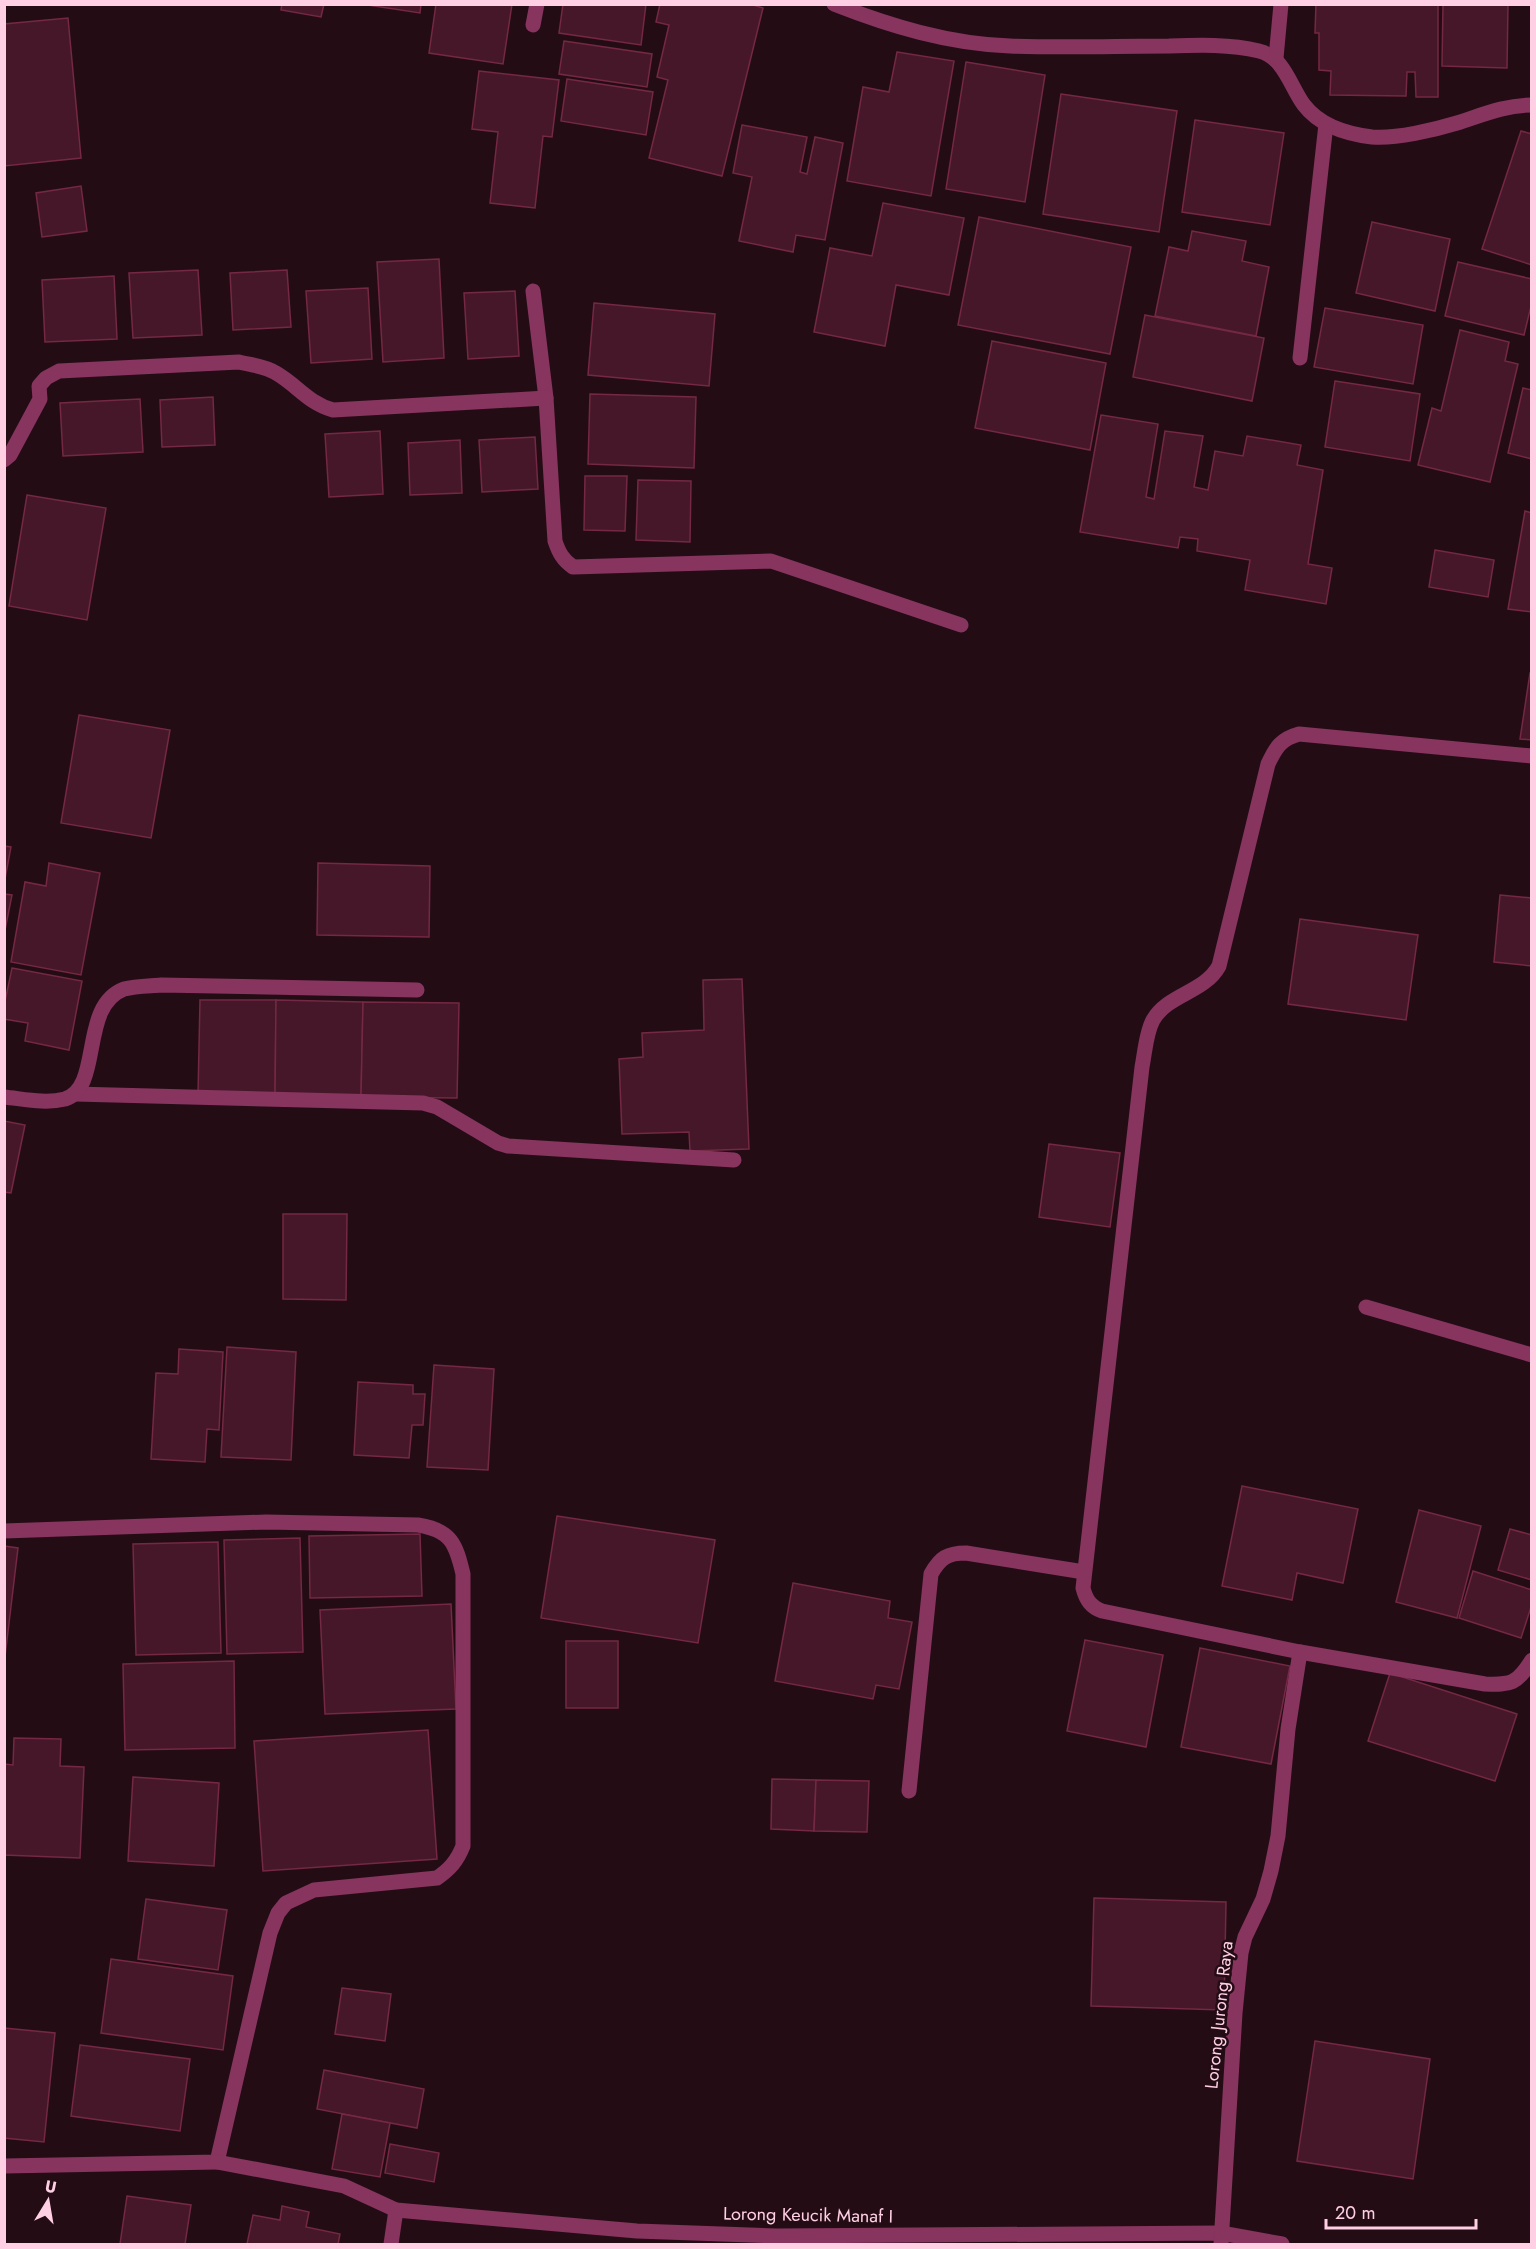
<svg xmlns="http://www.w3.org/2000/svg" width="1536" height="2249" viewBox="0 0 1536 2249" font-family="Jost,sans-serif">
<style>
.building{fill:#461728;stroke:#742843;stroke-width:1.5}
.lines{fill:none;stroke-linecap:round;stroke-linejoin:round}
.minor{stroke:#87345e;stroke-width:15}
.labels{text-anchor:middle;stroke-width:5;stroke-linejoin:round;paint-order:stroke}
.street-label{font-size:18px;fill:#ffd0e4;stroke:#240c15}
</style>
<rect width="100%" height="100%" fill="#240c15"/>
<g class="building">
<path d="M 282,4 L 324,4 L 321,17 L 281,10 Z"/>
<path d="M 361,4 L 421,4 L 420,13 Z"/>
<path d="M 436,4 L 512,4 L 503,64 L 429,53 Z"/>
<path d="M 563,4 L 646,4 L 641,45 L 559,33 Z"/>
<path d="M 660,4 L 750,4 L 763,8 L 722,176 L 649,158 L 668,80 L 657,77 L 669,25 L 656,22 Z"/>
<path d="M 1316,4 L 1438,4 L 1438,97 L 1416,97 L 1415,72 L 1407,72 L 1406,96 L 1330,95 L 1331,71 L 1319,70 L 1319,33 L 1315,33 Z"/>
<path d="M 1443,4 L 1508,4 L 1507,68 L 1442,66 Z"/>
<path d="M 68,18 L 81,158 L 4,166 L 4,24 Z"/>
<path d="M 564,41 L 652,54 L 647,87 L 559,74 Z"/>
<path d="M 897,52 L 954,61 L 931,196 L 847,181 L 863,87 L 889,92 Z"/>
<path d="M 966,62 L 1045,75 L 1025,202 L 946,189 Z"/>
<path d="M 479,71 L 559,80 L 552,137 L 543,136 L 535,208 L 490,203 L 498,132 L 472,129 Z"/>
<path d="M 567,79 L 653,92 L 646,135 L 561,121 Z"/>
<path d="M 1061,94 L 1177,111 L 1159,232 L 1043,214 Z"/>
<path d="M 1195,120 L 1284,133 L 1270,225 L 1182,212 Z"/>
<path d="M 742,125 L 807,137 L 800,172 L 807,174 L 815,137 L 843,143 L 825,240 L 796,235 L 793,252 L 739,241 L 752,177 L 733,173 Z"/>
<path d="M 1521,131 L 1532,134 L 1532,265 L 1482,249 Z"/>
<path d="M 81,186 L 87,231 L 42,237 L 36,193 Z"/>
<path d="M 883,203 L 964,218 L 949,295 L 896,285 L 885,346 L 814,332 L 830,248 L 872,256 Z"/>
<path d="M 979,217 L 1131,247 L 1110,354 L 958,325 Z"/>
<path d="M 1372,222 L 1450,239 L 1435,311 L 1356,293 Z"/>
<path d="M 1192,231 L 1246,241 L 1242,261 L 1269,267 L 1256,336 L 1155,316 L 1169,247 L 1188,251 Z"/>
<path d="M 439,259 L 444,358 L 383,362 L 377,262 Z"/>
<path d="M 1458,262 L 1532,279 L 1532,302 L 1524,335 L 1445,316 Z"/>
<path d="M 198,270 L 202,335 L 133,338 L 129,273 Z"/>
<path d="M 287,270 L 291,327 L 233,330 L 230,273 Z"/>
<path d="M 114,276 L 117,339 L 45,342 L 42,280 Z"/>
<path d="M 368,288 L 372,359 L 311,363 L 306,291 Z"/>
<path d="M 515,291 L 519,356 L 468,359 L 464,293 Z"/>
<path d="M 594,303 L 715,314 L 709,386 L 588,375 Z"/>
<path d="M 1325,308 L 1423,325 L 1413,384 L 1314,367 Z"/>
<path d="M 1145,315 L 1264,338 L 1252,401 L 1133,377 Z"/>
<path d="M 1460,330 L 1509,342 L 1505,361 L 1518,364 L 1490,482 L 1418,465 L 1432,408 L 1441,411 Z"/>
<path d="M 992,341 L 1106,363 L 1090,450 L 975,428 Z"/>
<path d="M 1335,381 L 1420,394 L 1410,461 L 1325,447 Z"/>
<path d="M 1523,388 L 1532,390 L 1532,459 L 1508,453 Z"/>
<path d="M 590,394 L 696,397 L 694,468 L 588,464 Z"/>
<path d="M 213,397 L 215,445 L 162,447 L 160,400 Z"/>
<path d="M 140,399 L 143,452 L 63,456 L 60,403 Z"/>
<path d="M 1101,415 L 1158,424 L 1146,497 L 1154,499 L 1165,431 L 1203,436 L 1194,487 L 1208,490 L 1215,451 L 1243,456 L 1247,436 L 1301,445 L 1297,465 L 1323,470 L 1308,564 L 1332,568 L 1326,604 L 1245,590 L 1250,560 L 1197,551 L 1198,539 L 1180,537 L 1178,548 L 1080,532 Z"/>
<path d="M 380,431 L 383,494 L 329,497 L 325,434 Z"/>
<path d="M 535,437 L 538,489 L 482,492 L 479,440 Z"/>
<path d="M 460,440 L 462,493 L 410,495 L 408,443 Z"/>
<path d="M 585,476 L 627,476 L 625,531 L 584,530 Z"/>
<path d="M 638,480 L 691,481 L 690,542 L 636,540 Z"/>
<path d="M 27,495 L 106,508 L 87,620 L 9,606 Z"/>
<path d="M 1525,511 L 1532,513 L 1532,612 L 1508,609 Z"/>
<path d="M 1435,550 L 1494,560 L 1488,597 L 1429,587 Z"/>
<path d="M 1530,673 L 1532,673 L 1532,740 L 1520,739 Z"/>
<path d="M 79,715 L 170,730 L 151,838 L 61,823 Z"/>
<path d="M 4,846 L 11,847 L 4,884 Z"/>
<path d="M 49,863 L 100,873 L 81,975 L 11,962 L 25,882 L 46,886 Z"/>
<path d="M 318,863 L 430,866 L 429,937 L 317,935 Z"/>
<path d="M 4,894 L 12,895 L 4,935 Z"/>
<path d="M 1500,895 L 1532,898 L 1532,966 L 1494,962 Z"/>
<path d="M 1300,919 L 1418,935 L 1406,1020 L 1288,1004 Z"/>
<path d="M 12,968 L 82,981 L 69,1050 L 25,1041 L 28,1023 L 4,1019 L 4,1006 Z"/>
<path d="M 742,979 L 749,1149 L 690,1151 L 689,1132 L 622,1134 L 619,1059 L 643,1057 L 642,1033 L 704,1030 L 703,980 Z"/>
<path d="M 200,1000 L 276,1000 L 275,1097 L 198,1095 Z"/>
<path d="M 276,1000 L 363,1002 L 361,1097 L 275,1097 Z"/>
<path d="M 363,1002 L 459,1003 L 457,1098 L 361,1097 Z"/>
<path d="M 4,1121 L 25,1125 L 11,1193 L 4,1192 Z"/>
<path d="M 1049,1144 L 1120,1153 L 1110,1227 L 1039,1217 Z"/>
<path d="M 283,1214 L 347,1214 L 346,1300 L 283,1299 Z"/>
<path d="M 227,1347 L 296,1352 L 291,1460 L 221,1457 Z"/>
<path d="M 179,1349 L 223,1352 L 219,1430 L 207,1429 L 205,1462 L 151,1459 L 156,1373 L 178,1374 Z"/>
<path d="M 434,1365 L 494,1369 L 488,1470 L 427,1467 Z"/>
<path d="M 358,1382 L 413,1385 L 413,1394 L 425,1394 L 423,1425 L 412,1425 L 409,1458 L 354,1455 Z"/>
<path d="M 1242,1486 L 1358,1509 L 1343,1583 L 1297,1573 L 1292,1600 L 1222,1586 Z"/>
<path d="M 1419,1510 L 1481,1526 L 1457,1618 L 1396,1602 Z"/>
<path d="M 557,1516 L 715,1540 L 698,1643 L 541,1618 Z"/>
<path d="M 1510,1529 L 1532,1535 L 1532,1580 L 1498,1570 Z"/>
<path d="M 420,1534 L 422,1596 L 310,1598 L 309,1536 Z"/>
<path d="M 300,1538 L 303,1652 L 227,1654 L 224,1540 Z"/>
<path d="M 218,1542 L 221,1653 L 136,1655 L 133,1544 Z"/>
<path d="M 4,1546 L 18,1548 L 4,1665 Z"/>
<path d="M 1473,1571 L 1532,1590 L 1532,1604 L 1521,1638 L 1459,1618 Z"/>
<path d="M 793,1583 L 890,1601 L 888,1618 L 912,1622 L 899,1689 L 876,1685 L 873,1699 L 775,1681 Z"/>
<path d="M 451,1604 L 456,1709 L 325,1714 L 320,1610 Z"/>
<path d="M 1085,1640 L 1163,1655 L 1146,1747 L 1067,1731 Z"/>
<rect x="566" y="1641" width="52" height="67"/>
<path d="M 1200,1648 L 1290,1666 L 1271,1764 L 1181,1747 Z"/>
<path d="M 234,1661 L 235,1748 L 125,1750 L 123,1664 Z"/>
<path d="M 1390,1673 L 1517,1714 L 1495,1781 L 1368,1741 Z"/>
<path d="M 428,1730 L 437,1859 L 263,1871 L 254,1741 Z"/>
<path d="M 14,1738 L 61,1739 L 60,1766 L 84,1767 L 80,1858 L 4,1855 L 4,1764 L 13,1765 Z"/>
<path d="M 133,1777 L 219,1783 L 214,1866 L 128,1861 Z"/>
<path d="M 772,1779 L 816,1780 L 814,1831 L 771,1829 Z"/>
<path d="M 816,1780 L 869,1781 L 867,1832 L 814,1831 Z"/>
<path d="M 1094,1898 L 1226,1902 L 1224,2010 L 1091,2006 Z"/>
<path d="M 146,1899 L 227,1910 L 218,1970 L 138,1959 Z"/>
<path d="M 111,1959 L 233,1976 L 223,2050 L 101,2033 Z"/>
<path d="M 342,1988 L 391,1994 L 385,2041 L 335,2034 Z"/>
<path d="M 4,2028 L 55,2033 L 44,2142 L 4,2138 Z"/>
<path d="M 1315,2041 L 1430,2059 L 1413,2179 L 1297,2161 Z"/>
<path d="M 80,2045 L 190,2059 L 180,2131 L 71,2116 Z"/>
<path d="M 324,2070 L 424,2089 L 417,2128 L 317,2109 Z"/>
<path d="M 342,2114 L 390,2123 L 380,2177 L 332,2169 Z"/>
<path d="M 390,2144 L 439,2153 L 434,2182 L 385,2173 Z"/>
<path d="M 127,2196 L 191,2205 L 185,2244 L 120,2244 Z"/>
<path d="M 282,2206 L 309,2212 L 306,2227 L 340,2234 L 338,2244 L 247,2244 L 253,2215 L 280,2220 Z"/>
</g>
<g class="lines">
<g class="minor">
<path d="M 834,4 C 890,26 949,44 1010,46 C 1062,48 1116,46 1169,46 C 1199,45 1230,44 1259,51 C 1284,57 1290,86 1304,105 C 1320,126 1347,134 1372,137 C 1396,139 1434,130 1457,123 C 1482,115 1505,105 1532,105"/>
<path d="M 533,25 L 537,4"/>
<path d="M 1276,58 L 1281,4"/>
<path d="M 533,291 L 546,398 L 555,541 C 559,553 563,560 573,567 L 771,561 L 961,625"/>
<path d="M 1300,358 L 1326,124"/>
<path d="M 4,460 L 10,455 L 40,399 L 39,386 L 46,378 L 59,371 L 239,362 C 251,365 265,366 276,373 C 297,385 308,403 333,410 L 546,398"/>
<path d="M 1532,756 L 1299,734 C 1281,739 1276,747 1268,764 L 1219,966 C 1204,993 1168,994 1153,1020 C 1146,1033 1145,1052 1142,1067 L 1083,1588 C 1086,1600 1091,1607 1102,1611 L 1300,1652 L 1485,1684 C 1511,1685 1517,1684 1532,1660"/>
<path d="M 75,1094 L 423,1103 L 437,1107 L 498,1143 L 508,1146 L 734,1160"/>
<path d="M 4,1097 C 24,1099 45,1104 65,1099 C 103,1087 79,1006 124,989 C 135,986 150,986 161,985 L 417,990"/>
<path d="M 1366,1307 L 1532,1355"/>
<path d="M 4,1531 L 266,1522 L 418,1525 C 451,1530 456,1544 463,1574 L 463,1846 C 457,1861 450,1869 437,1878 L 314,1890 L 286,1903 L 278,1913 L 270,1933 L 217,2162 L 4,2166"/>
<path d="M 909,1791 L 931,1574 C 940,1558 947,1553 966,1553 L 1084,1572"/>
<path d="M 217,2162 L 344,2186 L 396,2210 L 637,2231 L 776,2236 L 1221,2233 L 1282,2244"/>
<path d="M 391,2244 L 396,2210"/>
<path d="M 1221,2244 L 1235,2013 L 1241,1953 L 1245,1937 L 1263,1899 L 1271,1871 L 1278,1836 L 1288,1729 L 1300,1652"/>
</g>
</g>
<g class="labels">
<g class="street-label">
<text transform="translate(1219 2015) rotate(-84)" y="6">Lorong Jurong Raya</text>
<text transform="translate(808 2215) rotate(1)" y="6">Lorong Keucik Manaf I</text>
</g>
</g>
<rect width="1536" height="2249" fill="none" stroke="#ffd0e4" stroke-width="12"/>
<g transform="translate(48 2201) rotate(11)" stroke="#240c15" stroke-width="4.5" paint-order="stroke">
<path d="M0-4.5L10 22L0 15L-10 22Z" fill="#ffd0e4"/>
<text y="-9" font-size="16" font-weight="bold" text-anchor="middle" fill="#ffd0e4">U</text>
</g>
<path d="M1326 2219v9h150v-9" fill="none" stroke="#ffd0e4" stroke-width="3"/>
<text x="1335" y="2219" font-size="18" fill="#ffd0e4" stroke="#240c15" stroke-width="4.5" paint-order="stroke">20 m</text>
</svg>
